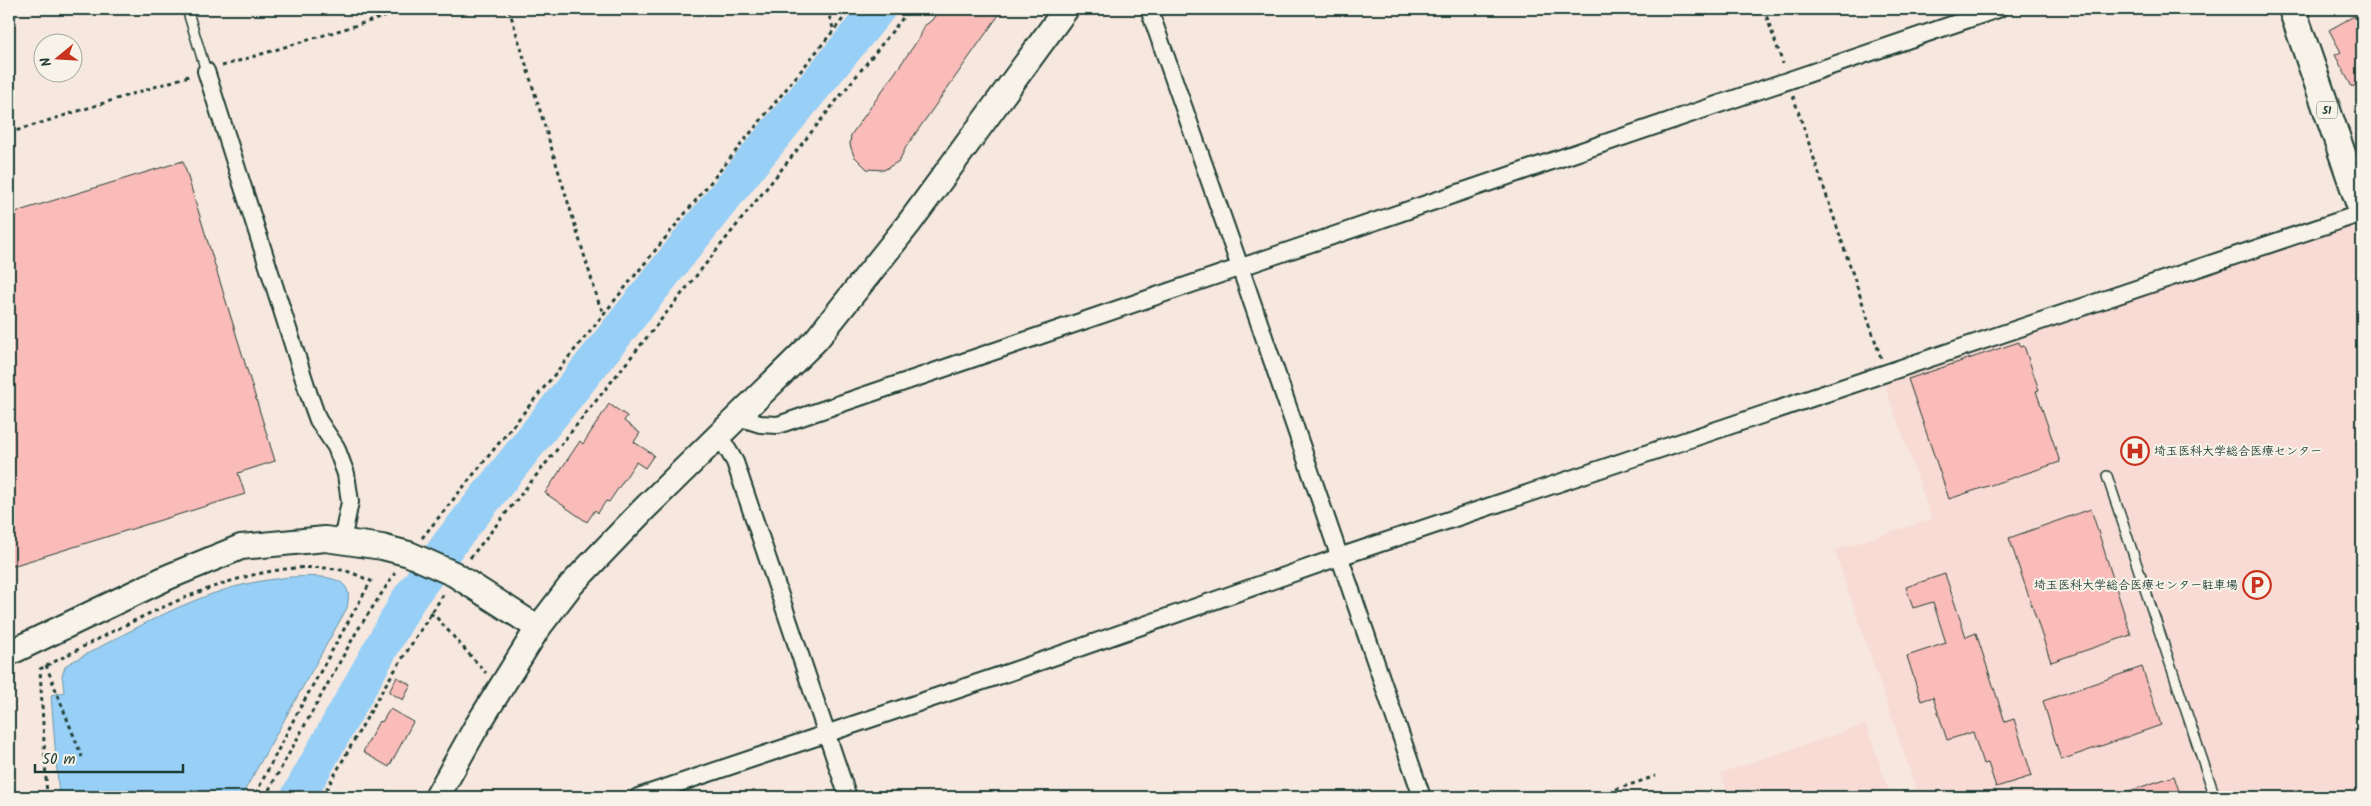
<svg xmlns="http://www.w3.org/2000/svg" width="2371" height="806" viewBox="0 0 2371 806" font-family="Kalam,'Klee One',sans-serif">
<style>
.built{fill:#f8dbd4}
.water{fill:#97cff6;stroke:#6795a8}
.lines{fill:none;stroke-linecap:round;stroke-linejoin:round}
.river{stroke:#97cff6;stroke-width:35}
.building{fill:#f9bcb9;stroke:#1f3d34}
.lane-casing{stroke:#1f3d34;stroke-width:12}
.street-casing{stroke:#1f3d34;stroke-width:20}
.secondary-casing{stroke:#1f3d34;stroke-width:28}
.primary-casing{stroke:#1f3d34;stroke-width:30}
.path{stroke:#1f3d34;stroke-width:3;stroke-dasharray:4 4;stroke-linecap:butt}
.lane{stroke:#f7f3e8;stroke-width:9}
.street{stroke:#f7f3e8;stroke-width:16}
.secondary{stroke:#f7f3e8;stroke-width:24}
.primary{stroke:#f7f3e8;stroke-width:26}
.labels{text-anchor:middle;stroke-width:4;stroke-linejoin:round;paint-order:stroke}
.shield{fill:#f7f3e8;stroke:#60746a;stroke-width:1}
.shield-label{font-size:11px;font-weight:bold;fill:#1f3d34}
.poi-label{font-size:12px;font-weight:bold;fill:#1f3d34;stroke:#f7f3e8;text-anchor:start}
</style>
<rect width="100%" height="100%" fill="#f7e8df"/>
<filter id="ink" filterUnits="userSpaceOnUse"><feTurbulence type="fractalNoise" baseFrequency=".02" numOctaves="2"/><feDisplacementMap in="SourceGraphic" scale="10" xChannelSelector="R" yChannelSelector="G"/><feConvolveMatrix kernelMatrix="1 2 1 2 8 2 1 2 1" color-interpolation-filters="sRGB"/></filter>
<g filter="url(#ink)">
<g class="built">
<path d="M 2351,222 L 2362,255 L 2362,797 L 1919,797 L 1834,550 L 1932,519 L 1884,383 Z"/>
<path d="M 1866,724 L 1891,797 L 1729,797 L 1721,773 Z"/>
</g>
<path class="water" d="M 289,577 C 304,577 343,572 348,592 C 349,597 348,603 347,608 L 241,797 L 59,797 L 51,695 L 64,692 L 62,675 L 66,665 C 124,635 188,596 251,583 C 264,580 277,579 289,577 Z"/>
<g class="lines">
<path class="river" d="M 298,797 L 408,600 L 449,544 L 753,161 L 878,9"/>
</g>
<g class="building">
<path d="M 940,9 L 1003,9 L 906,147 L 899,161 L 884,170 L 867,169 L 854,156 L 850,145 L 851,135 L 920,37 L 924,26 L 931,21 Z"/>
<path d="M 2354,16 L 2362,31 L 2362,81 L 2352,87 L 2335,55 L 2341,52 L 2329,30 Z"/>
<path d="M 183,161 L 275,461 L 238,473 L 245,494 L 9,567 L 9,214 Z"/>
<path d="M 2019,342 L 2020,347 L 2024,346 L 2039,390 L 2036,391 L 2060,462 L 1949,499 L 1908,379 Z"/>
<path d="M 609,404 L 627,416 L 624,421 L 640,433 L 634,442 L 654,455 L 645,468 L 636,462 L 609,502 L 606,501 L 598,513 L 595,510 L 587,522 L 545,493 L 580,441 L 583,444 Z"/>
<path d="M 2091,509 L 2131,635 L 2051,662 L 2009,538 Z"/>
<path d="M 1945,574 L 1966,637 L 1976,633 L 2005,722 L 2014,719 L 2032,776 L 1996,787 L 1988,763 L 1983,764 L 1973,732 L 1947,740 L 1933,697 L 1921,701 L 1907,656 L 1946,643 L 1933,602 L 1913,608 L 1906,587 Z"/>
<path d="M 2142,667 L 2161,725 L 2061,760 L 2043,701 Z"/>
<path d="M 397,677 L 411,685 L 403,700 L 389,692 Z"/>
<path d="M 390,709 L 413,722 L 389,767 L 363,752 L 379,721 L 382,722 Z"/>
<path d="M 2174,776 L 2181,797 L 2120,797 L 2120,794 Z"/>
</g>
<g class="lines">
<defs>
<g id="lane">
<path d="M 187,9 L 206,71"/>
<path d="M 2107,476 L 2215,797"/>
</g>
<g id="street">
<path d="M 1149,9 L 1240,267 L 1422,797"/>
<path d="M 206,71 L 309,395 L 318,420 L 336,447 L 346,474 L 350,502 L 342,541"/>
<path d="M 738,417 L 760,424 L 778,425 L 1998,9"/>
<path d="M 719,435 L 735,462 L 848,797"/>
<path d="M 638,797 L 1013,671 L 1339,557 L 2362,213"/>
</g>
<g id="secondary">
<path d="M 9,653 L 168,577 L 241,547 L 325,539 L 382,547 L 409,554 L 454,574 L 538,628"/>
<path d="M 437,797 L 475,729 L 538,628 L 571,585 L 644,509 L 816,340 L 910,222 L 1066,9"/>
</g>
<path id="primary" d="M 2292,9 L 2362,211"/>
</defs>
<use href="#lane" class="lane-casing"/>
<use href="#street" class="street-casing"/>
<use href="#secondary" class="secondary-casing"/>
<use href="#primary" class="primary-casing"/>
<g class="path">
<path d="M 509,9 L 600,307 L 606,313"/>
<path d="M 827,9 L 834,31"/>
<path d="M 1764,9 L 1783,64"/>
<path d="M 222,66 L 410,9"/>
<path d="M 1793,96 L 1881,358"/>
<path d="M 9,133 L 189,76"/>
<path d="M 422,538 L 851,9"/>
<path d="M 470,558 L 910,9"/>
<path d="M 430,613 L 436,617 L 486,673"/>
<path d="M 46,665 L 82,757"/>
<path d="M 47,797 L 40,669 C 124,627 249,550 346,571 C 354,573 363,578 371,581 L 295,717 L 254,797"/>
<path d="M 265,797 L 357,631 L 395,573"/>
<path d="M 322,797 L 386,684 L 445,592"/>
<path d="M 1593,797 L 1656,776"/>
</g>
<use href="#lane" class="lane"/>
<use href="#street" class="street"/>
<use href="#secondary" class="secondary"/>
<use href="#primary" class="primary"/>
</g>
</g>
<defs>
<symbol id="hospital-ring" viewBox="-11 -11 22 22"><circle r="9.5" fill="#f7f3e8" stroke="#c8321e" stroke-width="1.5"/><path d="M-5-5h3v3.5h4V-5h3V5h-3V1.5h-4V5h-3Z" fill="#c8321e"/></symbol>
<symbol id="parking-ring" viewBox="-11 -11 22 22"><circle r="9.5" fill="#f7f3e8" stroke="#c8321e" stroke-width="1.5"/><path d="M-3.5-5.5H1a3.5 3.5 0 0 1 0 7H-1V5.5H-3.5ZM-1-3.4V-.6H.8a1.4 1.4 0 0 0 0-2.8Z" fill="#c8321e"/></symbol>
</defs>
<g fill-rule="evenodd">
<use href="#hospital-ring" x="2119" y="435" width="32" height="32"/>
<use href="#parking-ring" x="2241" y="569" width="32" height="32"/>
</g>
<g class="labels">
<rect class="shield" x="2317" y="101.5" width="20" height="17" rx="4"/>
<g class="shield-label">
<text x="2327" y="114">51</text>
</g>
<g class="poi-label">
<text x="2154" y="455">埼玉医科大学総合医療センター</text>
<text x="2238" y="589" text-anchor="end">埼玉医科大学総合医療センター駐車場</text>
</g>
</g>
<rect width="2371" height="806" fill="none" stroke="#f7f3e8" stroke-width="30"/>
<rect x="15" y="15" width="2341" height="776" fill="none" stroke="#1f3d34" stroke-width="2" filter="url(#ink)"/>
<g transform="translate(58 58) rotate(252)"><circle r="24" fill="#f7f3e8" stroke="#a1aaa0"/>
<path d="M0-4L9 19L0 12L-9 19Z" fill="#c8321e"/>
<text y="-8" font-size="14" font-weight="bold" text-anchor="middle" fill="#1f3d34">N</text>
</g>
<path d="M35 764v8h148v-8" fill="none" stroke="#1f3d34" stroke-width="2.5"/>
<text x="42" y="764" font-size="15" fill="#1f3d34" stroke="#f7f3e8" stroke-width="4" paint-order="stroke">50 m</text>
</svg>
